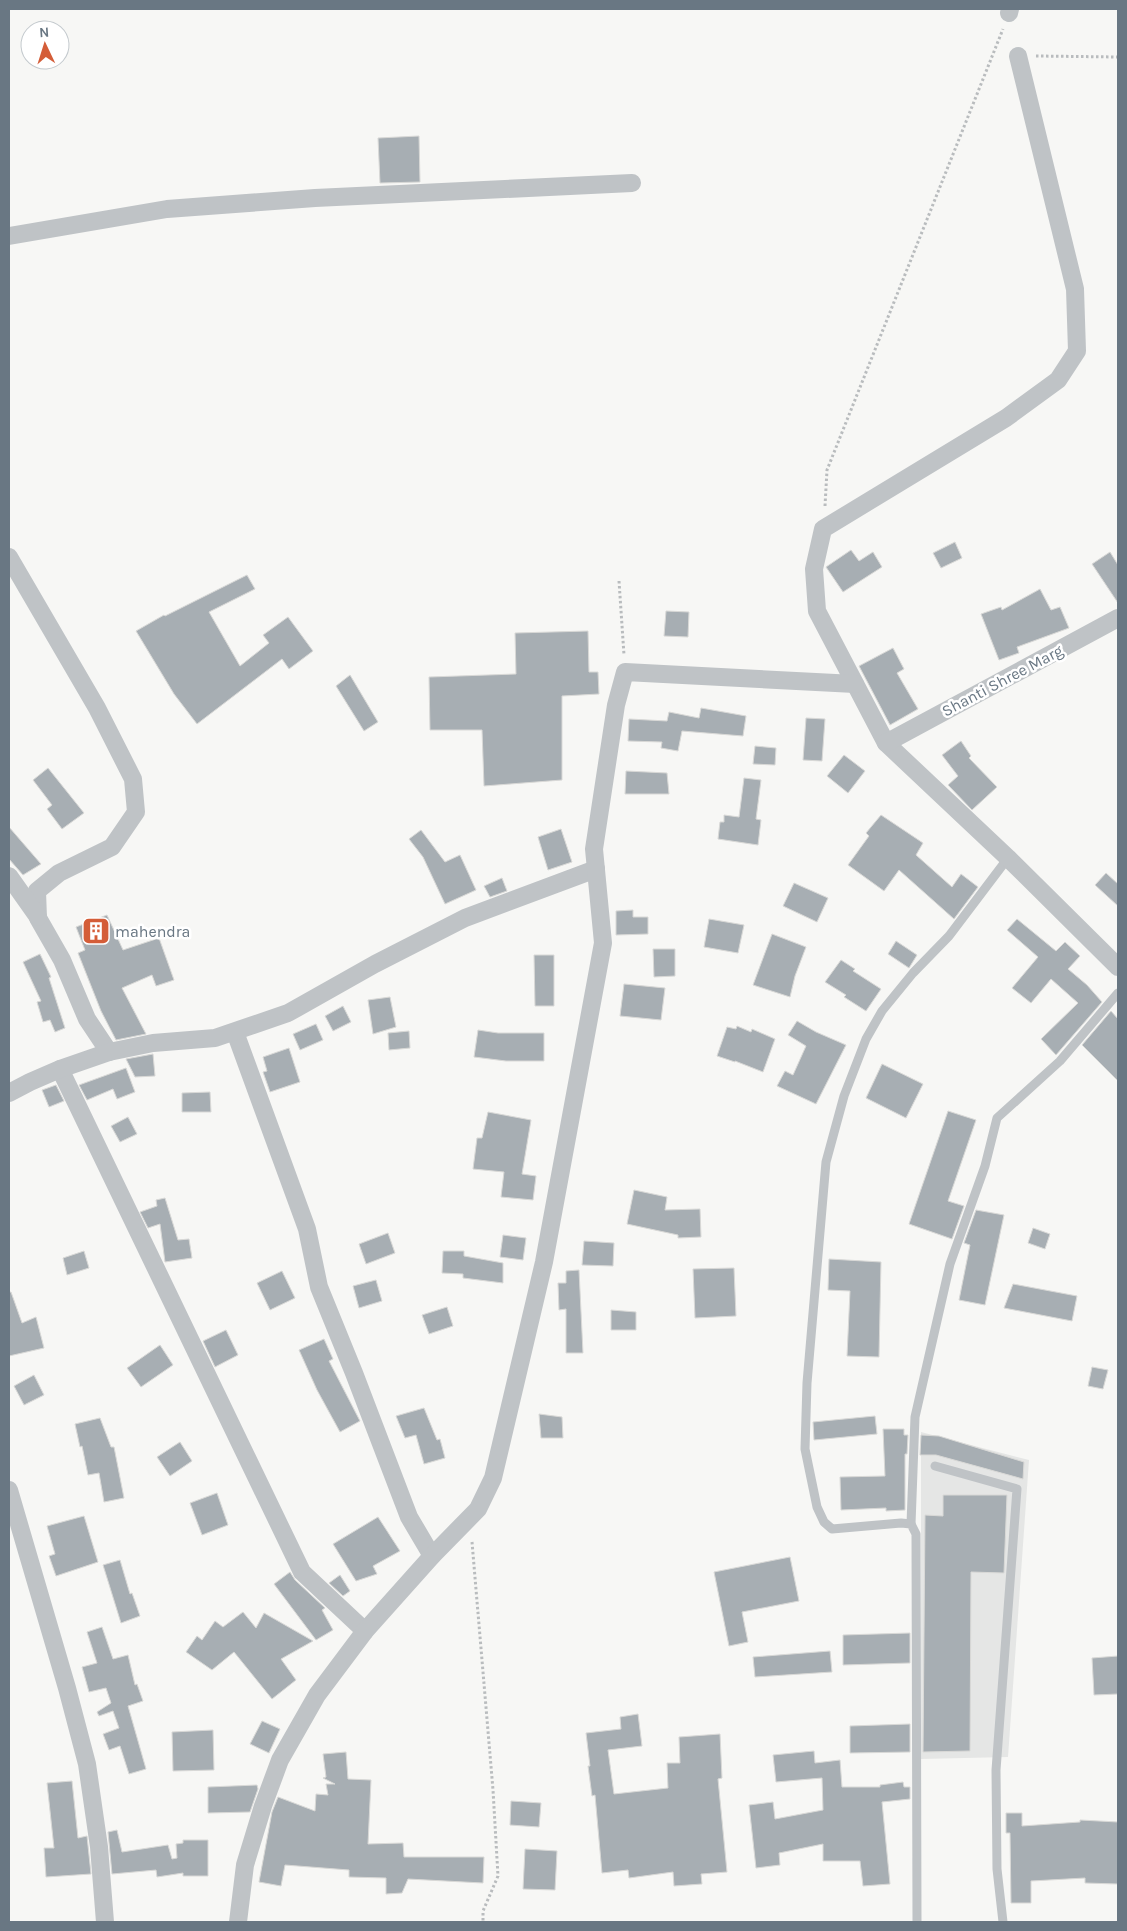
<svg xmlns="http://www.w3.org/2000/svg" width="1127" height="1931" viewBox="0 0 1127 1931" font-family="Karla,sans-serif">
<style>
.built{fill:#e5e6e5}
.building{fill:#a7aeb3;stroke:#d9d9d7}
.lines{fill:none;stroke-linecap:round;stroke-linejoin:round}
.path{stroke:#b9bcbe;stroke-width:3;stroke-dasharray:2.5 2.5;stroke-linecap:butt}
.lane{stroke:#bfc3c6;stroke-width:9}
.street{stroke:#bfc3c6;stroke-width:18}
.labels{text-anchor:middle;stroke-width:5;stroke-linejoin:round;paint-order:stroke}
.street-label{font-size:16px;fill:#697783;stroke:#fff}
.poi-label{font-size:16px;fill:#697783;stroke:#fff;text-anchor:start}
</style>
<rect width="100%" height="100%" fill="#f7f7f5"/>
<path class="built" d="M 921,1432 L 1029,1460 L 1008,1757 L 921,1759 Z"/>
<g class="building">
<path d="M 419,136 L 420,182 L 380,183 L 378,138 Z"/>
<path d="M 955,542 L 962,558 L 941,568 L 933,553 Z"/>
<path d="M 851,550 L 859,561 L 873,552 L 882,567 L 843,592 L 826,567 Z"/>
<path d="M 1110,552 L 1118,565 L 1118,603 L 1092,564 Z"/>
<path d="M 247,575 L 255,589 L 209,612 L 240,666 L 269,643 L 263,635 L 288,617 L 313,651 L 289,669 L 282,659 L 197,724 L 174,694 L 136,631 L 164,615 L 165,616 Z"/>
<path d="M 1040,589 L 1051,610 L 1060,607 L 1069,628 L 1017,647 L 1019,653 L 999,660 L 981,614 L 1001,607 L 1002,610 Z"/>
<path d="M 666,611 L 689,612 L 688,637 L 664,636 Z"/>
<path d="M 588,631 L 589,672 L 598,672 L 599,694 L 562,696 L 562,780 L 484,786 L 482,730 L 430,730 L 429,677 L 516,674 L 515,633 Z"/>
<path d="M 893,648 L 904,669 L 897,673 L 918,709 L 890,725 L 859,666 Z"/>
<path d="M 350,675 L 378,722 L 364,731 L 336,686 Z"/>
<path d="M 701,708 L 746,716 L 743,736 L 682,731 L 678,751 L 661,748 L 662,742 L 628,741 L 629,719 L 667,721 L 669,712 L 699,718 Z"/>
<path d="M 806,718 L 825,719 L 822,761 L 803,760 Z"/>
<path d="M 961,741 L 971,756 L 969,758 L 997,787 L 972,810 L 948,785 L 958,776 L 942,755 Z"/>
<path d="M 755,746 L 776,748 L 775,765 L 753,764 Z"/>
<path d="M 844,755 L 865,771 L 848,793 L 827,776 Z"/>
<path d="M 48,768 L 84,813 L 62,829 L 47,809 L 52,805 L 33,780 Z"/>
<path d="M 626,771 L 667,773 L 669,794 L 625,794 Z"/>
<path d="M 744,778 L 761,780 L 756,819 L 761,820 L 758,845 L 718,839 L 720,822 L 724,822 L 724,815 L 739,817 Z"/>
<path d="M 881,815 L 923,843 L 916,855 L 952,887 L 961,874 L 978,887 L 954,919 L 899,870 L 884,891 L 848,865 L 869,836 L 866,833 Z"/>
<path d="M 9,827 L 41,864 L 23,875 L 9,859 Z"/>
<path d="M 561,829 L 572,862 L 548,870 L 538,837 Z"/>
<path d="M 421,830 L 445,862 L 460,855 L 476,890 L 445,904 L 423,857 L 409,839 Z"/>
<path d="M 1106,873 L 1118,884 L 1118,906 L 1095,885 Z"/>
<path d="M 502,878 L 507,891 L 490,897 L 484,886 Z"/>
<path d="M 794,883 L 828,898 L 817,922 L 783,906 Z"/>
<path d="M 633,910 L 633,917 L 648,917 L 648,934 L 616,935 L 616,911 Z"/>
<path d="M 107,915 L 123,950 L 159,938 L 174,980 L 156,986 L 152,975 L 122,988 L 146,1034 L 116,1040 L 101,1011 L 78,953 L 85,950 L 76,927 Z"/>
<path d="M 709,919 L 744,925 L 738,953 L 704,947 Z"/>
<path d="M 1017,919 L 1056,951 L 1065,942 L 1080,956 L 1068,969 L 1087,985 L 1102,1002 L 1056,1055 L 1041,1039 L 1078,1003 L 1051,979 L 1031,1003 L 1012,988 L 1038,957 L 1007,930 Z"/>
<path d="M 772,934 L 806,947 L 795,976 L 790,997 L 753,985 Z"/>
<path d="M 896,941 L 917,955 L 909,968 L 888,954 Z"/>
<path d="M 653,949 L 675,949 L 675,976 L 654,977 Z"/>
<path d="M 40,954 L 51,977 L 49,978 L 65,1028 L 55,1032 L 50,1020 L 43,1022 L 37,1002 L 41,1001 L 23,962 Z"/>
<path d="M 534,955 L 554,955 L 554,1006 L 535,1006 Z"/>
<path d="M 841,960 L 855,969 L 853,971 L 881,989 L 866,1011 L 844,997 L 846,995 L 825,982 Z"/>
<path d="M 624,984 L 665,988 L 661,1020 L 620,1016 Z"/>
<path d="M 390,997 L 396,1027 L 373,1034 L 368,1000 Z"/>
<path d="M 343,1006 L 351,1022 L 333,1031 L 325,1016 Z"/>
<path d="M 1111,1011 L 1118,1019 L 1118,1081 L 1082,1045 Z"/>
<path d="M 797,1021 L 816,1032 L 846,1045 L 816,1104 L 777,1086 L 785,1071 L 793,1075 L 806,1046 L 788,1035 Z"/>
<path d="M 316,1024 L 323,1040 L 300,1050 L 293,1034 Z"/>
<path d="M 737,1026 L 751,1032 L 752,1029 L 775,1039 L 763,1072 L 735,1061 L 735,1062 L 717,1056 L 727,1027 L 736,1029 Z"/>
<path d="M 478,1030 L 498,1033 L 544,1033 L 544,1061 L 506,1061 L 474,1057 Z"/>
<path d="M 409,1031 L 410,1048 L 389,1050 L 388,1033 Z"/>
<path d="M 289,1048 L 300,1082 L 270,1092 L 263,1072 L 267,1071 L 263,1057 Z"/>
<path d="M 153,1054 L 155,1076 L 135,1077 L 126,1059 Z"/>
<path d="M 882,1064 L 923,1084 L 906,1118 L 866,1098 Z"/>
<path d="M 126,1068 L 135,1092 L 117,1099 L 113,1089 L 87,1100 L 79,1085 Z"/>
<path d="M 56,1085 L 64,1101 L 49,1107 L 42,1090 Z"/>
<path d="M 210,1092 L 211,1112 L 182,1112 L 182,1093 Z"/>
<path d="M 948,1111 L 976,1120 L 948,1201 L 964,1206 L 952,1239 L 909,1224 Z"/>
<path d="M 488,1112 L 531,1120 L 522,1174 L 536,1176 L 533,1200 L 501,1197 L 504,1172 L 473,1169 L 477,1138 L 482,1138 Z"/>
<path d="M 128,1117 L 137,1134 L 120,1142 L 111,1126 Z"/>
<path d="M 634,1190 L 667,1197 L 665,1210 L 700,1209 L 701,1237 L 678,1238 L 678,1235 L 627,1224 Z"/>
<path d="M 165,1198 L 178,1240 L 189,1239 L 192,1258 L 165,1262 L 160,1224 L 148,1228 L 140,1212 L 157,1206 L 156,1200 Z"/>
<path d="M 976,1210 L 1004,1215 L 985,1305 L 959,1300 L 970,1245 L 964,1243 Z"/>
<path d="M 1033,1228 L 1050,1234 L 1045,1249 L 1028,1243 Z"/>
<path d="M 388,1233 L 395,1253 L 366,1264 L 359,1244 Z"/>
<path d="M 503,1235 L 526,1238 L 523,1260 L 500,1257 Z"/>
<path d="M 584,1241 L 614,1243 L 613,1266 L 582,1265 Z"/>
<path d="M 84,1251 L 89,1268 L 67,1275 L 63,1258 Z"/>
<path d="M 443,1251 L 464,1251 L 464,1256 L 503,1263 L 503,1283 L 463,1278 L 463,1274 L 442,1273 Z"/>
<path d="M 829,1259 L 881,1262 L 879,1357 L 847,1356 L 850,1291 L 828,1290 Z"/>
<path d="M 734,1268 L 736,1316 L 695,1318 L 693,1269 Z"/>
<path d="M 579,1270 L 583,1353 L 566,1353 L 566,1309 L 559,1310 L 558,1283 L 566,1283 L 566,1271 Z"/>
<path d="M 282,1271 L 295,1298 L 270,1310 L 257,1283 Z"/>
<path d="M 376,1280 L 382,1301 L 359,1308 L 353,1286 Z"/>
<path d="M 1013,1284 L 1077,1296 L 1072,1321 L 1004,1308 Z"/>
<path d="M 9,1292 L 11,1292 L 22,1323 L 36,1317 L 44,1348 L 9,1356 Z"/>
<path d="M 447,1307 L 453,1326 L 429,1334 L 422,1315 Z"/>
<path d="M 611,1310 L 636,1312 L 636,1330 L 611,1330 Z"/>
<path d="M 226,1330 L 238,1355 L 215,1367 L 203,1341 Z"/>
<path d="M 324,1339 L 333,1359 L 329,1361 L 360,1421 L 340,1432 L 317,1390 L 299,1350 Z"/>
<path d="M 160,1345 L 173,1365 L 141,1387 L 127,1368 Z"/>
<path d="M 1092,1367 L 1108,1370 L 1103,1389 L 1088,1386 Z"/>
<path d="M 34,1375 L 44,1395 L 24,1405 L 14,1386 Z"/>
<path d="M 424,1408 L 437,1440 L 440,1439 L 445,1458 L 424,1464 L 416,1435 L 405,1438 L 396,1416 Z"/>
<path d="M 539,1414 L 562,1417 L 563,1438 L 541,1438 Z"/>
<path d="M 875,1416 L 877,1434 L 814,1440 L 813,1422 Z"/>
<path d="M 100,1418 L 111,1447 L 114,1447 L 124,1498 L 104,1502 L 99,1473 L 88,1475 L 82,1446 L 80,1447 L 75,1424 Z"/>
<path d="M 883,1429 L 904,1429 L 904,1435 L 908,1435 L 907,1454 L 905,1454 L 905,1510 L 886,1511 L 886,1508 L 841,1510 L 840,1477 L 885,1476 Z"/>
<path d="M 921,1435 L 939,1436 L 1024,1462 L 1023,1479 L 936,1455 L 920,1455 Z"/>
<path d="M 180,1442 L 192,1461 L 170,1476 L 157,1457 Z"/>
<path d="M 217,1493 L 228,1525 L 202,1535 L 190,1503 Z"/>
<path d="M 943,1495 L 1007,1495 L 1004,1573 L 971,1572 L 970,1751 L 923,1752 L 925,1515 L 943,1516 Z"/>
<path d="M 84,1516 L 98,1562 L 56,1576 L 49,1556 L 55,1554 L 47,1526 Z"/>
<path d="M 378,1517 L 400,1551 L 373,1566 L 377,1574 L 356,1581 L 333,1544 Z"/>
<path d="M 790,1557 L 799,1601 L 742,1612 L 748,1642 L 729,1646 L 714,1572 Z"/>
<path d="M 120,1560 L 130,1594 L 132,1593 L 140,1616 L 121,1623 L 103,1565 Z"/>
<path d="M 290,1572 L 295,1580 L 325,1608 L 322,1610 L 333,1630 L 316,1640 L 274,1584 Z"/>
<path d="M 340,1575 L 350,1591 L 343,1596 L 329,1583 Z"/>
<path d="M 243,1612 L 256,1628 L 264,1613 L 313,1641 L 281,1659 L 296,1680 L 272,1699 L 234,1652 L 212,1670 L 186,1652 L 197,1636 L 202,1640 L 215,1621 L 223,1627 Z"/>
<path d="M 102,1627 L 113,1659 L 128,1655 L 135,1685 L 137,1684 L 143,1701 L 128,1706 L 146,1769 L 129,1774 L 120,1746 L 109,1750 L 103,1734 L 119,1728 L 113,1711 L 99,1716 L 97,1712 L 111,1703 L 106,1688 L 89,1692 L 82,1667 L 97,1663 L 87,1632 Z"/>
<path d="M 910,1633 L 910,1663 L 843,1665 L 843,1635 Z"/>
<path d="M 830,1651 L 832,1672 L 755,1677 L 753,1657 Z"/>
<path d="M 1118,1656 L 1118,1694 L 1094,1695 L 1092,1658 Z"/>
<path d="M 638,1714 L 642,1746 L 608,1750 L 614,1794 L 668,1788 L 667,1763 L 680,1763 L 679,1737 L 720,1734 L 722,1778 L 718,1779 L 727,1872 L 701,1874 L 702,1884 L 674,1886 L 673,1872 L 629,1878 L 628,1870 L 602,1873 L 595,1795 L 592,1796 L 588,1766 L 590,1766 L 586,1733 L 621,1729 L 620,1717 Z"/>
<path d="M 262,1721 L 280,1729 L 269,1753 L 250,1744 Z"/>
<path d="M 910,1724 L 910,1752 L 850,1753 L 850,1726 Z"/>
<path d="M 213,1730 L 214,1770 L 173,1771 L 172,1732 Z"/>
<path d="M 814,1751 L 815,1763 L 840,1760 L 842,1787 L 880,1787 L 880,1785 L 903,1782 L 904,1787 L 910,1787 L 910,1799 L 882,1802 L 890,1884 L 863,1886 L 860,1861 L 823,1861 L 823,1844 L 779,1853 L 780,1865 L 756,1868 L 749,1805 L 773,1802 L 775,1819 L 823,1810 L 822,1778 L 776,1782 L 773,1755 Z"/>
<path d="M 346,1752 L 348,1779 L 371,1780 L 368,1844 L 403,1843 L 404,1857 L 484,1857 L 483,1883 L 408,1879 L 402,1893 L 386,1894 L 386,1878 L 349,1877 L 349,1870 L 285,1865 L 281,1886 L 259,1882 L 272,1812 L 278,1797 L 315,1811 L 316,1794 L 328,1795 L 326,1784 L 335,1784 L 323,1778 L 326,1777 L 323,1754 Z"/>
<path d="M 72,1781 L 78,1838 L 87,1836 L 91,1874 L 46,1877 L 44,1848 L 54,1848 L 47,1783 Z"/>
<path d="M 257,1785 L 258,1789 L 250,1812 L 208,1813 L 208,1787 Z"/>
<path d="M 511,1801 L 541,1803 L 539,1827 L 510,1825 Z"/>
<path d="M 1006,1813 L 1022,1813 L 1022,1826 L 1080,1822 L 1080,1820 L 1118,1822 L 1118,1884 L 1085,1883 L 1085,1878 L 1031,1881 L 1031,1903 L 1011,1903 L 1010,1833 L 1006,1833 Z"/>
<path d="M 117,1830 L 122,1852 L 168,1845 L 172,1859 L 177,1858 L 176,1844 L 183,1843 L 183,1840 L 208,1840 L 208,1876 L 183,1876 L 183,1873 L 157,1877 L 156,1870 L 112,1874 L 108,1832 Z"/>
<path d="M 525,1849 L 557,1851 L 555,1890 L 523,1889 Z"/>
</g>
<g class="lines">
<g class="path">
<path d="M 1036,56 L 1118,57"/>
<path d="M 825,506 L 827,470 L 1003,29"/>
<path d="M 619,581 L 624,655"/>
<path d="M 472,1542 L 493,1790 L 498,1876 L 483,1911 L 483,1922"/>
</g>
<g class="lane">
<path d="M 935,1466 L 1017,1489 L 996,1770 L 997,1869 L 1003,1922"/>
<path d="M 911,1524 L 915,1417 L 950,1264 L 985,1166 L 997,1118 L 1060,1061 L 1118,993"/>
<path d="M 917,1922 L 916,1534 L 911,1524 L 901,1523 L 832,1529 L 824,1522 L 817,1507 L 805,1449 L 807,1383 L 826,1162 L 844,1096 L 866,1039 L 882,1011 L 913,973 L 949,936 L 1008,858"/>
</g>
<g class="street">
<path d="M 1009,13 L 1010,9"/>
<path d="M 1018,56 L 1075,289 L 1077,351 L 1058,380 L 1006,418 L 823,529 L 814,569 L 817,611 L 886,743 L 1008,858 L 1118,967"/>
<path d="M 9,236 L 167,209 L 315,198 L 632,183"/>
<path d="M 9,557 L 97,708 L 133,779 L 136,812 L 112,847 L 59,873 L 37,891 L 38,918 L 62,960 L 87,1019 L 109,1052"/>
<path d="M 886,743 L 1118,618"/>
<path d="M 9,876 L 38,917"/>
<path d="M 235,1032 L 307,1229 L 319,1287 L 354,1373 L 409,1517 L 432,1556"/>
<path d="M 60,1069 L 302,1572 L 365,1631"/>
<path d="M 9,1093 L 30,1082 L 60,1069 L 109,1052 L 153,1043 L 215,1038 L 288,1013 L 375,964 L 465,918 L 596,869"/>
<path d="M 9,1490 L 67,1688 L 87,1764 L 99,1847 L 105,1922"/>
<path d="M 238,1922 L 245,1865 L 263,1806 L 280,1760 L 317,1695 L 365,1631 L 432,1556 L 478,1509 L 493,1478 L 544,1262 L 603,943 L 594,849 L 616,705 L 625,672 L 855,684"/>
</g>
</g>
<defs>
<symbol id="building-square" viewBox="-11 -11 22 22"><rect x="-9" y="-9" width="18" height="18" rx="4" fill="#d45d38" stroke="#fff"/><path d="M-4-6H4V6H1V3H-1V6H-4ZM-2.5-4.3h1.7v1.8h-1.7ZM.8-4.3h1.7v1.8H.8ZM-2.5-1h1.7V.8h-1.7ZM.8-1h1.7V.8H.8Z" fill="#fff"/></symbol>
</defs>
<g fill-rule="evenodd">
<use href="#building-square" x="80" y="915" width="32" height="32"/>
</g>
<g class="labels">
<g class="street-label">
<text transform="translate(1002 680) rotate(-28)" y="6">Shanti Shree Marg</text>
</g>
<g class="poi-label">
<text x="115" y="937">mahendra</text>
</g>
</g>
<rect width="1127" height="1931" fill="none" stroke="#697783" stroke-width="20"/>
<g transform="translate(45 45) rotate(356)"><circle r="24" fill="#ffffff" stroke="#c3c9cd"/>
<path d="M0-4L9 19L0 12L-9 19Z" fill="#d45d38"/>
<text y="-8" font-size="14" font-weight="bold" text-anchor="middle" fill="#697783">N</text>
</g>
</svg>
